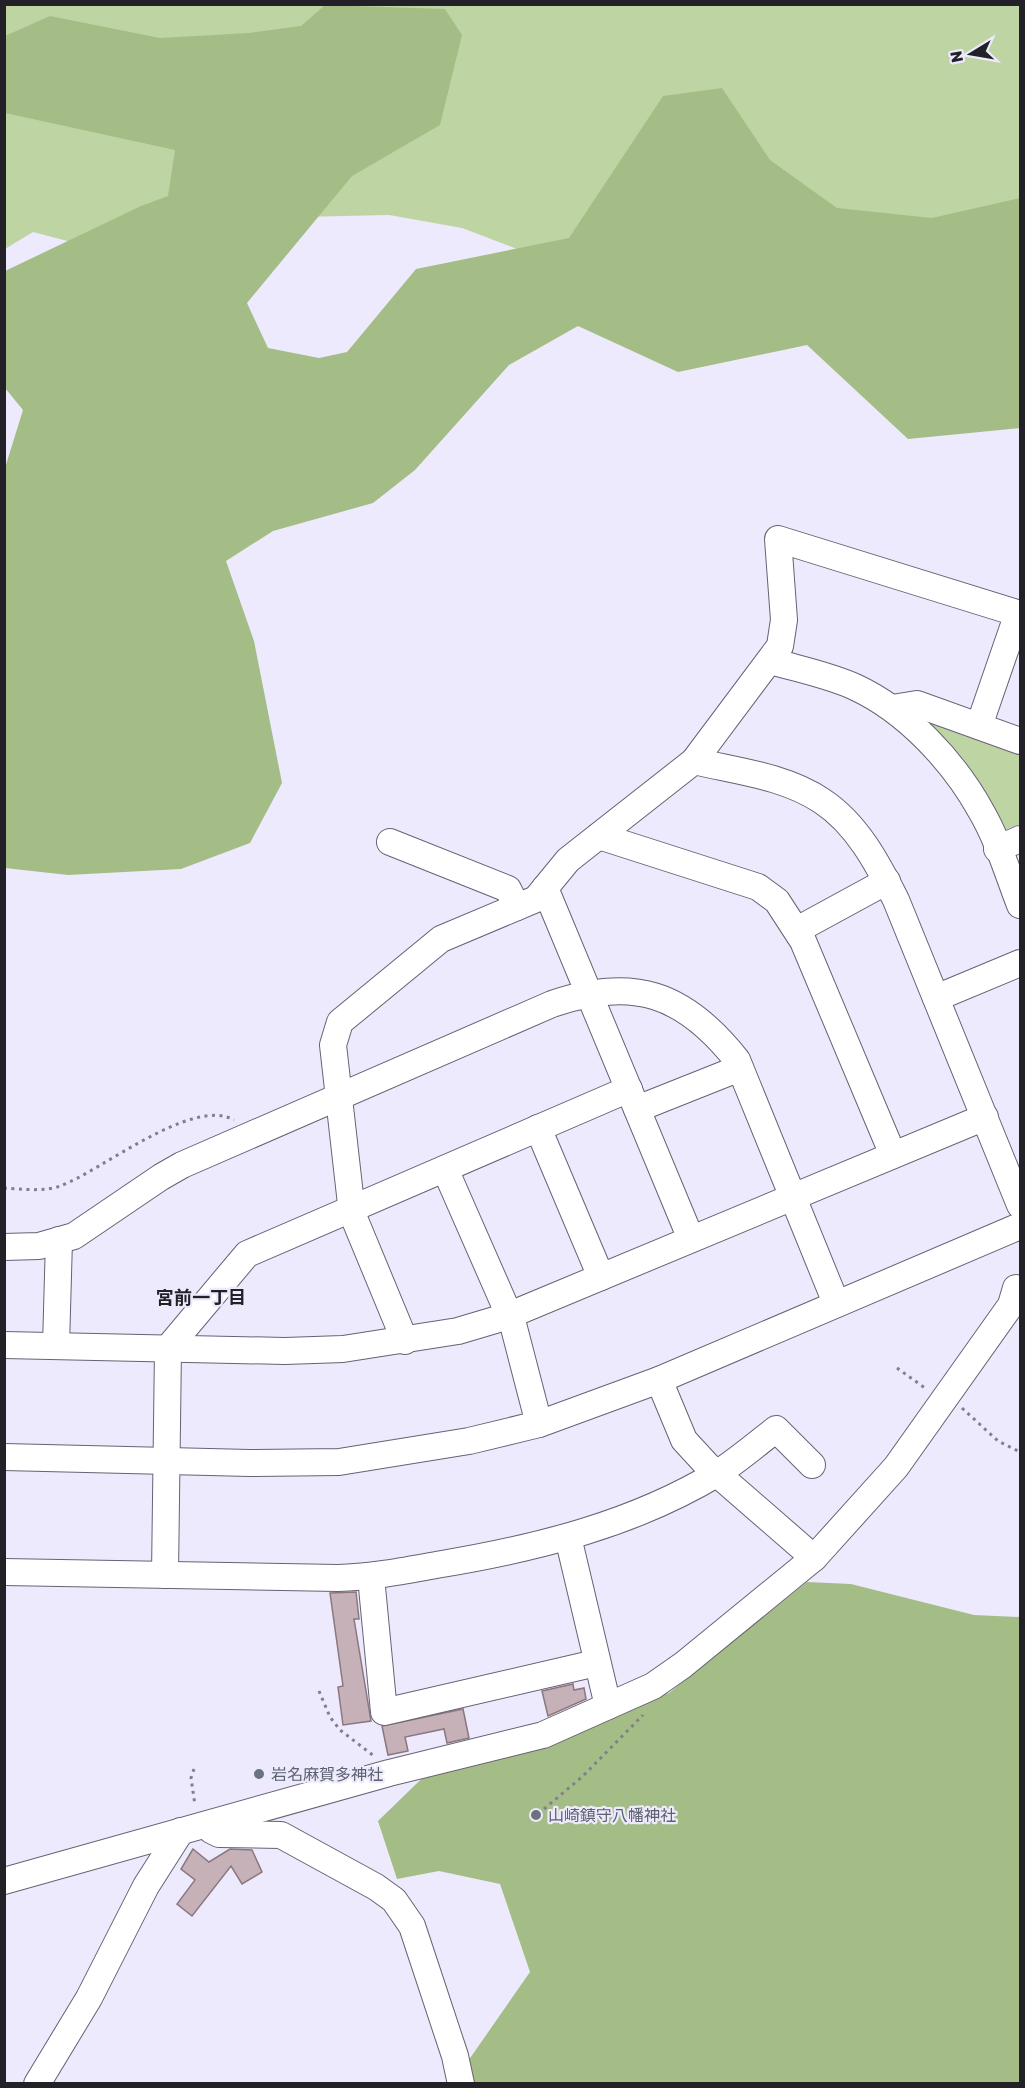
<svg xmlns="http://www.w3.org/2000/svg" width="1025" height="2088" viewBox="0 0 1025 2088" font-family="Rubik,'Noto Sans JP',sans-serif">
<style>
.green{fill:#bed5a3}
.forest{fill:#a4bd86}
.building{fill:#c7b1b9;stroke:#8b777e;stroke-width:1.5}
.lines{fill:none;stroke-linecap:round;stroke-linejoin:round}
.minor-casing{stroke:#666273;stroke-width:28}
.path{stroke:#827f8d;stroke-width:3;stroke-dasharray:3 4.5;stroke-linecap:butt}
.minor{stroke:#fff;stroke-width:26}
.worship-dot{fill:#6b7280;stroke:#eeeafe;stroke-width:2}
.labels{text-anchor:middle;stroke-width:4.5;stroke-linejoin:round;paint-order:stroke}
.worship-label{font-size:16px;fill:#5b616d;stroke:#eeeafe;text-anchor:start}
.neighbourhood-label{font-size:18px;font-weight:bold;fill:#232128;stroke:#eeeafe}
</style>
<rect width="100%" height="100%" fill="#eeeafe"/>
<g class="green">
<path d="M 5,5 L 1020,5 L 1020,226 L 577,272 L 462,228 L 389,215 L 254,218 L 113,253 L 33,232 L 5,249 Z"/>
<path d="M 916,716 L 1020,744 L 1020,824 L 999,832 Z"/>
</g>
<g class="forest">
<path d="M 325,5 L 445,9 L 462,35 L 440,125 L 352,176 L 247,303 L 268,348 L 319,358 L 347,352 L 416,269 L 569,238 L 663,96 L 722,88 L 770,160 L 837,208 L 932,218 L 1020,198 L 1020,428 L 908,439 L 807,345 L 678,372 L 578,326 L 509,365 L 415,470 L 373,503 L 273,531 L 226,561 L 254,641 L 282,783 L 250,843 L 181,869 L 68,875 L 5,868 L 4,471 L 23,410 L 5,388 L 5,271 L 141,206 L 168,196 L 175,150 L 5,113 L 5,36 L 50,16 L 160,38 L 249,33 L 301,26 Z"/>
<path d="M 807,1582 L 851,1584 L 974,1615 L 1020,1617 L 1020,2083 L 463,2083 L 459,2074 L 530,1972 L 500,1884 L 439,1871 L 397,1879 L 378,1821 L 443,1758 L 669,1693 Z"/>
</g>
<g class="building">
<path d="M 356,1592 L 359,1619 L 354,1619 L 371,1721 L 343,1725 L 338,1687 L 343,1686 L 330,1593 Z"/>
<path d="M 573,1684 L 574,1690 L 584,1688 L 586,1699 L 548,1716 L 542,1691 Z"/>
<path d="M 463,1709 L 469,1738 L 447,1743 L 444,1729 L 405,1737 L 408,1751 L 388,1755 L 382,1726 Z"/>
<path d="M 193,1849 L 209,1862 L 230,1849 L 252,1850 L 262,1872 L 242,1884 L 231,1866 L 192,1916 L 177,1904 L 195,1880 L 181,1869 Z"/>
</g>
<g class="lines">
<defs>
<g id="minor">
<path d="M 771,661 C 798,669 829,675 855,687 C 907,711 954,762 981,811 C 998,840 1008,874 1020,905"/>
<path d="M 892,708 L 917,704 L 1020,741"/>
<path d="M 979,726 L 1018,613"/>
<path d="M 694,761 C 736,771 785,776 822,801 C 857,824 878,864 896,900 L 1020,1205"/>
<path d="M 599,836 L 758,887 L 777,901 L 803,941 L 893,1155"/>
<path d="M 390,842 L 508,889 L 517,907"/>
<path d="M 997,849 L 1020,839"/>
<path d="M 545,888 L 691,1239"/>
<path d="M 797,930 L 887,881"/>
<path d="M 936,998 L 1020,963"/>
<path d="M 637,1109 L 740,1068"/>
<path d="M 538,1128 L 601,1277"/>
<path d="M 445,1169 L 513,1324 L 539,1424"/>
<path d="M 4,1247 L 39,1246 L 74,1236 L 161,1177 L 182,1165 L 552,1004 C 633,976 684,993 737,1060 L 836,1303"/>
<path d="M 405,1341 L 352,1213 L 333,1045 L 340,1022 L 441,939 L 536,899 L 568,860 L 694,761 L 780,646 L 784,620 L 778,539 L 1020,614"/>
<path d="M 4,1345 L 285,1351 L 343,1349 L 458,1331 L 505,1317 L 985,1117"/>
<path d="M 56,1346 L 59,1240"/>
<path d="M 659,1380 L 684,1440 L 707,1465 L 814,1558 L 896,1467 L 1011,1305 L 1016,1288"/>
<path d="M 4,1457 L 250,1463 L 339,1462 L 469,1441 L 539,1424 L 659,1380 L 1020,1226"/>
<path d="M 568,1537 L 608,1706"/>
<path d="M 4,1572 L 338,1578 C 373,1577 407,1570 442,1564 C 537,1548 634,1524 718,1473 C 738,1460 757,1444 776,1429 L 812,1465"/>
<path d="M 165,1575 L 168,1348 L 247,1254 L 629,1089"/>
<path d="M 371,1577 L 384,1712 L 596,1663"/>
<path d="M 211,1830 L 219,1834 L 281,1835 L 376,1887 L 394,1900 L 412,1926 L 455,2056 L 461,2084"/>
<path d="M 4,1881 L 389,1773 L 543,1735 L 653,1686 L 683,1665 L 814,1558"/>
<path d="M 37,2084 L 89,1998 L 146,1886 L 181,1831"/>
</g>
</defs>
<use href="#minor" class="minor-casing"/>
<g class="path">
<path d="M 4,1188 C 21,1189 44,1192 60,1186 C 100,1172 192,1096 234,1120"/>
<path d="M 897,1368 L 925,1388"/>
<path d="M 962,1408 L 998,1441 L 1020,1452"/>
<path d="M 319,1691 L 330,1717 L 340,1730 L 374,1756"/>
<path d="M 194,1769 L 191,1778 L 195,1805"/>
<path d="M 274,1775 L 291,1777"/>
<path d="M 544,1809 L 583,1776 L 643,1715"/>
</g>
<use href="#minor" class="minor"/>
</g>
<g class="worship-dot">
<circle cx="259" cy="1774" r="6"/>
<circle cx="536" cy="1815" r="6"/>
</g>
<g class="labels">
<g class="worship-label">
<text x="271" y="1780">岩名麻賀多神社</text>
<text x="548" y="1821">山崎鎮守八幡神社</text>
</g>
<g class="neighbourhood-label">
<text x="201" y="1304">宮前一丁目</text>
</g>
</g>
<rect width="1025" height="2088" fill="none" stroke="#232128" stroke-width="12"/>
<g transform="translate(971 54) rotate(259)" stroke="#eeeafe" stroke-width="4.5" paint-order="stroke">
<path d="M0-4.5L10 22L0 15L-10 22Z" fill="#232128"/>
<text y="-9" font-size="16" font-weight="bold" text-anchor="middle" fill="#232128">N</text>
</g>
</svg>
